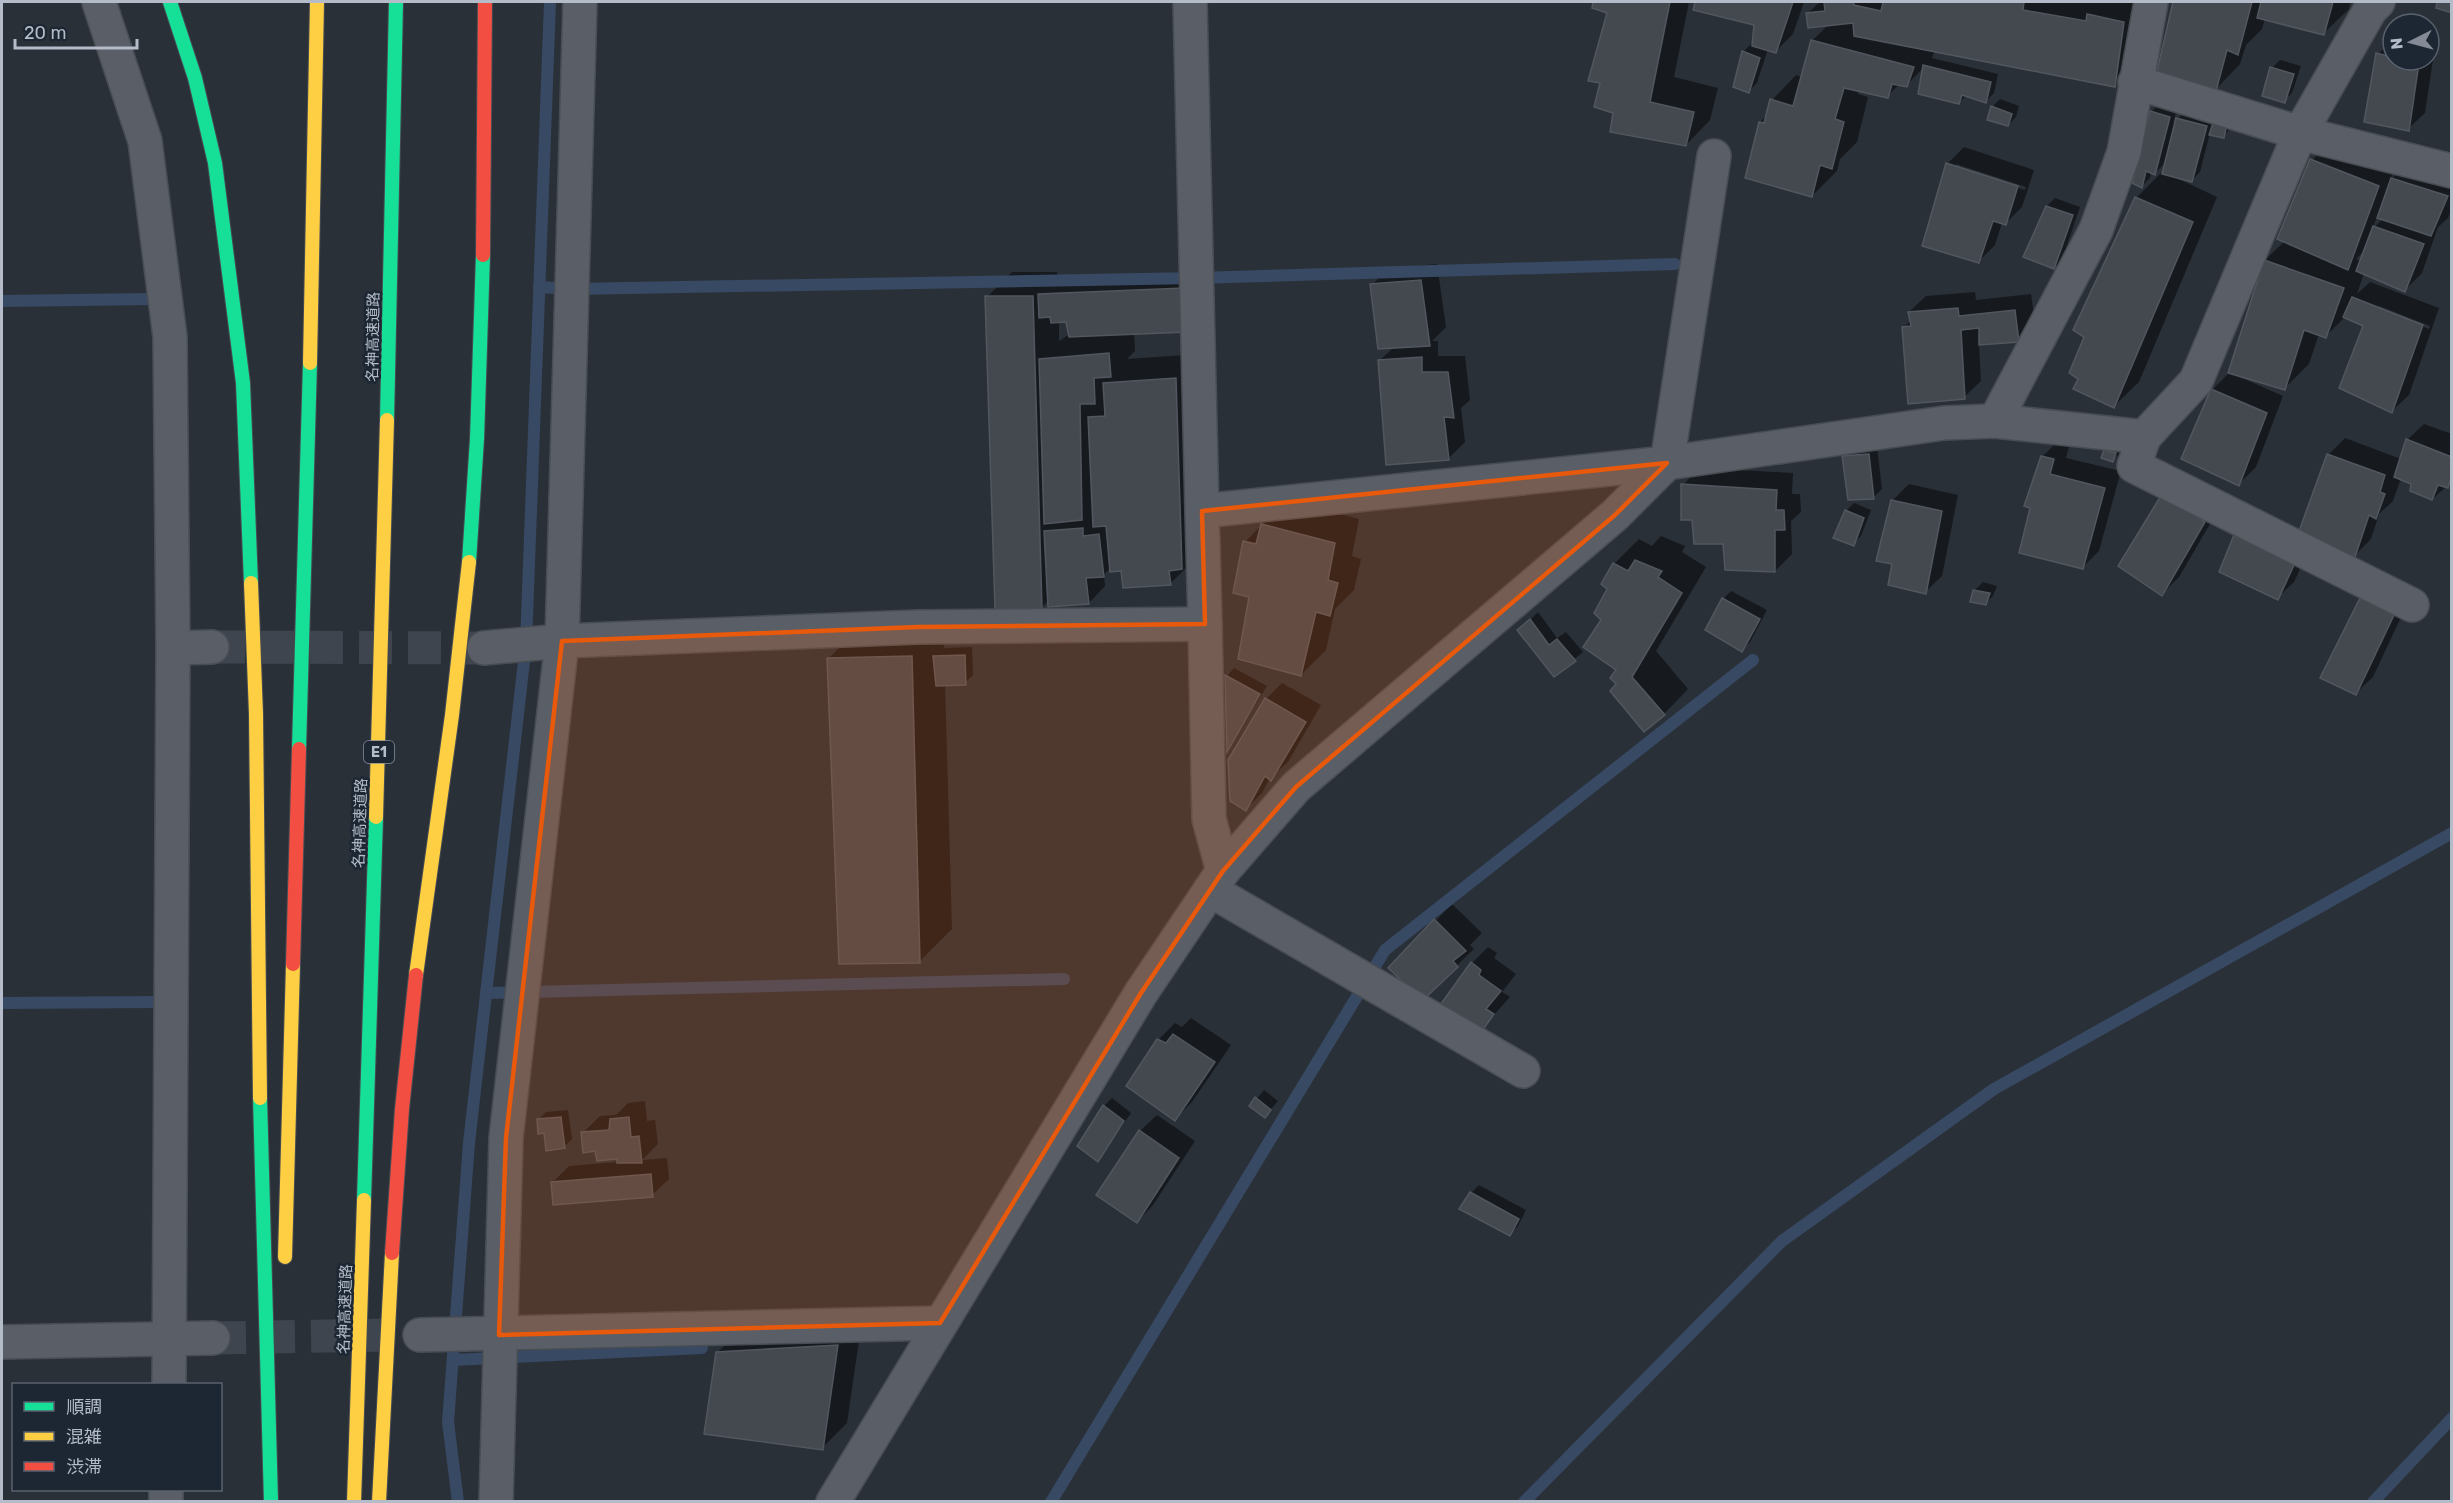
<svg xmlns="http://www.w3.org/2000/svg" width="2453" height="1503" viewBox="0 0 2453 1503" font-family="Rubik,'Noto Sans JP',sans-serif">
<style>
.shadow{fill:#0007;fill-rule:evenodd}
.lines{fill:none;stroke-linecap:round;stroke-linejoin:round}
.stream{stroke:#384963;stroke-width:12}
.building{fill:#444950;stroke:#52575f;stroke-width:1.5}
.street-tunnel{stroke:#3f454e;stroke-width:33;stroke-dasharray:33 16;stroke-linecap:butt}
.street-casing{stroke:#484c53;stroke-width:36}
.fast-casing{stroke:#474c53;stroke-width:16}
.slow-casing{stroke:#474c53;stroke-width:16}
.jam-casing{stroke:#474c53;stroke-width:16}
.street{stroke:#5a5e66;stroke-width:33}
.fast{stroke:#16e098;stroke-width:14}
.slow{stroke:#ffcf43;stroke-width:14}
.jam{stroke:#f24e42;stroke-width:14}
.marked{fill:#e8590c;fill-opacity:0.2;stroke:#e8590c;stroke-width:4.5;stroke-linejoin:round}
.labels{text-anchor:middle;stroke-width:5;stroke-linejoin:round;paint-order:stroke}
.shield{fill:#1d2633;stroke:#878f9c;stroke-width:1.5}
.shield-label{font-size:14px;font-weight:bold;fill:#b4bcc9}
.street-label{font-size:15px;fill:#b4bcc9;stroke:#1d2633}
</style>
<rect width="100%" height="100%" fill="#2a3038"/>
<g class="shadow">
<path d="M 1595,2 L 1689,2 L 1674,77 L 1718,88 L 1710,120 L 1686,145 L 1615,112 L 1602,82 L 1608,12 L 1594,7 Z"/>
<path d="M 1697,2 L 1804,2 L 1793,34 L 1776,51 L 1768,49 L 1757,83 L 1749,91 L 1743,52 L 1751,44 L 1754,45 L 1756,24 L 1695,9 Z"/>
<path d="M 1820,2 L 2148,2 L 2139,61 L 2114,86 L 1935,50 L 1932,58 L 1998,74 L 1994,93 L 1986,101 L 1967,95 L 1959,103 L 1924,67 L 1906,86 L 1900,84 L 1887,96 L 1859,90 L 1858,94 L 1868,97 L 1857,142 L 1840,159 L 1837,171 L 1812,196 L 1760,122 L 1768,114 L 1772,100 L 1796,75 L 1802,77 L 1813,40 L 1829,24 L 1807,14 Z"/>
<path d="M 2175,2 L 2350,2 L 2349,9 L 2324,33 L 2265,19 L 2262,29 L 2246,45 L 2240,64 L 2216,89 L 2158,70 Z"/>
<path d="M 2393,39 L 2393,60 L 2429,60 L 2429,45 L 2435,46 L 2425,113 L 2408,129 L 2378,54 Z"/>
<path d="M 2280,60 L 2301,66 L 2292,93 L 2284,101 L 2272,68 Z"/>
<path d="M 2000,99 L 2019,106 L 2016,117 L 2008,125 L 1992,107 Z"/>
<path d="M 2159,104 L 2177,109 L 2173,123 L 2186,111 L 2231,128 L 2223,136 L 2210,133 L 2200,172 L 2192,180 L 2166,173 L 2217,197 L 2139,382 L 2114,406 L 2080,378 L 2086,336 L 2136,198 L 2161,173 L 2163,174 L 2167,161 L 2155,173 L 2151,172 L 2150,178 L 2142,186 L 2151,112 Z"/>
<path d="M 2328,144 L 2395,169 L 2391,179 L 2409,162 L 2452,175 L 2452,208 L 2448,218 L 2438,227 L 2422,273 L 2405,290 L 2364,273 L 2357,294 L 2370,282 L 2439,308 L 2409,395 L 2392,411 L 2365,325 L 2346,316 L 2326,336 L 2319,334 L 2309,364 L 2284,389 L 2241,375 L 2240,377 L 2283,396 L 2256,467 L 2239,484 L 2183,459 L 2213,389 L 2230,372 L 2265,260 L 2285,241 L 2312,160 ZM 2377,217 L 2383,219 L 2372,229 ZM 2366,249 L 2361,261 L 2356,259 ZM 2379,306 L 2430,326 L 2429,329 L 2379,309 Z"/>
<path d="M 1964,147 L 2034,170 L 2022,207 L 2005,224 L 2002,223 L 1995,245 L 1978,262 L 1947,164 ZM 1956,164 L 2026,187 L 2025,190 L 1956,168 Z"/>
<path d="M 2055,198 L 2080,207 L 2062,260 L 2054,268 L 2047,206 Z"/>
<path d="M 1437,264 L 1446,327 L 1432,341 L 1438,341 L 1438,356 L 1465,356 L 1470,400 L 1461,408 L 1465,442 L 1448,459 L 1379,361 L 1394,347 L 1372,285 L 1389,268 Z"/>
<path d="M 1012,272 L 1057,272 L 1058,278 L 1200,272 L 1134,333 L 1135,351 L 1127,359 L 1200,354 L 1195,559 L 1170,584 L 1111,567 L 1104,575 L 1105,586 L 1089,603 L 1049,600 L 1041,608 L 987,297 ZM 1059,321 L 1068,321 L 1070,334 L 1059,341 Z"/>
<path d="M 1975,292 L 1976,300 L 2031,294 L 2035,324 L 2018,341 L 1979,344 L 1981,381 L 1964,397 L 1904,327 L 1911,320 L 1909,312 L 1926,296 Z"/>
<path d="M 2424,424 L 2452,434 L 2452,482 L 2432,499 L 2413,483 L 2401,478 L 2393,501 L 2379,514 L 2371,539 L 2354,556 L 2328,455 L 2345,438 L 2401,459 L 2407,440 Z"/>
<path d="M 2059,440 L 2070,443 L 2066,458 L 2121,471 L 2099,551 L 2082,568 L 2042,457 Z"/>
<path d="M 2114,442 L 2123,445 L 2121,452 L 2113,460 L 2106,450 Z"/>
<path d="M 1877,447 L 1882,489 L 1874,497 L 1849,499 L 1844,457 L 1852,449 Z"/>
<path d="M 1699,468 L 1793,473 L 1792,494 L 1800,494 L 1801,512 L 1791,521 L 1792,554 L 1775,571 L 1725,543 L 1694,519 L 1683,485 Z"/>
<path d="M 1909,484 L 1958,495 L 1942,576 L 1925,592 L 1893,563 L 1892,501 Z"/>
<path d="M 2164,495 L 2221,505 L 2179,577 L 2162,594 Z"/>
<path d="M 1287,500 L 1359,519 L 1352,556 L 1361,559 L 1354,590 L 1335,609 L 1326,650 L 1301,675 L 1251,595 L 1245,542 Z"/>
<path d="M 1854,503 L 1871,510 L 1861,536 L 1853,544 L 1846,511 Z"/>
<path d="M 2252,519 L 2310,548 L 2294,582 L 2277,598 L 2235,536 Z"/>
<path d="M 1661,536 L 1685,546 L 1682,552 L 1706,567 L 1656,651 L 1688,689 L 1664,714 L 1618,684 L 1618,670 L 1603,620 L 1609,589 L 1603,584 L 1614,564 L 1639,539 L 1652,546 Z"/>
<path d="M 1983,582 L 1997,586 L 1993,596 L 1985,604 L 1975,590 Z"/>
<path d="M 2378,582 L 2410,598 L 2373,677 L 2356,693 L 2361,599 Z"/>
<path d="M 1731,591 L 1767,610 L 1750,642 L 1742,650 L 1707,629 L 1723,599 Z"/>
<path d="M 1538,612 L 1557,638 L 1566,632 L 1583,652 L 1554,675 L 1519,631 Z"/>
<path d="M 944,625 L 944,648 L 972,647 L 973,675 L 965,683 L 945,684 L 952,929 L 920,961 L 828,659 L 860,627 Z"/>
<path d="M 1234,668 L 1267,686 L 1228,748 L 1227,676 Z"/>
<path d="M 1282,683 L 1321,705 L 1288,762 L 1270,778 L 1262,793 L 1246,809 L 1266,699 Z"/>
<path d="M 1452,904 L 1482,933 L 1470,945 L 1474,949 L 1423,998 L 1390,968 Z"/>
<path d="M 1488,947 L 1497,953 L 1494,958 L 1516,974 L 1502,992 L 1510,997 L 1482,1028 L 1472,963 Z"/>
<path d="M 1191,1018 L 1231,1045 L 1192,1102 L 1175,1119 L 1158,1040 L 1175,1023 L 1182,1027 Z"/>
<path d="M 1264,1090 L 1278,1101 L 1265,1116 L 1251,1106 Z"/>
<path d="M 1112,1098 L 1131,1113 L 1098,1160 L 1104,1106 Z"/>
<path d="M 645,1101 L 647,1121 L 655,1120 L 658,1144 L 642,1160 L 667,1158 L 669,1179 L 652,1195 L 552,1183 L 569,1166 L 618,1162 L 618,1157 L 597,1149 L 583,1133 L 600,1116 L 616,1115 L 628,1103 Z"/>
<path d="M 568,1110 L 572,1139 L 564,1147 L 546,1131 L 538,1120 L 546,1112 Z"/>
<path d="M 1157,1115 L 1195,1141 L 1153,1205 L 1137,1222 L 1140,1131 Z"/>
<path d="M 1479,1185 L 1526,1210 L 1518,1226 L 1510,1234 L 1471,1193 Z"/>
<path d="M 862,1320 L 847,1423 L 822,1448 L 717,1353 L 742,1328 Z"/>
</g>
<g class="lines">
<g class="stream">
<path d="M 539,287 L 572,289 L 1197,278 L 1675,264"/>
<path d="M 2,301 L 151,299"/>
<path d="M 486,993 L 1064,979"/>
<path d="M 2,1003 L 160,1002"/>
<path d="M 453,1360 L 702,1348"/>
<path d="M 458,1502 L 448,1422 L 469,1143 L 526,644 L 550,2"/>
<path d="M 1051,1502 L 1385,950 L 1753,660"/>
<path d="M 1524,1502 L 1782,1241 L 1994,1089 L 2452,833"/>
<path d="M 2373,1502 L 2452,1418"/>
</g>
</g>
<g class="building">
<path d="M 1593,2 L 1670,2 L 1650,102 L 1694,112 L 1686,146 L 1610,132 L 1613,113 L 1594,107 L 1600,83 L 1588,81 L 1607,13 L 1592,8 Z"/>
<path d="M 1695,2 L 1793,2 L 1776,53 L 1752,46 L 1754,25 L 1693,10 Z"/>
<path d="M 1824,2 L 1853,2 L 1854,5 L 1881,11 L 1883,2 L 2024,2 L 2023,10 L 2086,21 L 2087,14 L 2124,22 L 2115,87 L 1854,36 L 1853,23 L 1808,28 L 1806,13 L 1825,11 Z"/>
<path d="M 2173,2 L 2252,2 L 2238,55 L 2227,50 L 2216,91 L 2157,71 Z"/>
<path d="M 2261,2 L 2333,2 L 2324,35 L 2257,18 Z"/>
<path d="M 2437,2 L 2452,2 L 2452,13 L 2436,8 Z"/>
<path d="M 1811,40 L 1914,67 L 1907,87 L 1892,84 L 1888,98 L 1844,88 L 1835,119 L 1844,122 L 1832,169 L 1820,165 L 1812,197 L 1745,178 L 1759,122 L 1764,123 L 1770,99 L 1793,106 Z"/>
<path d="M 1742,51 L 1760,58 L 1749,93 L 1733,87 Z"/>
<path d="M 2376,53 L 2393,57 L 2393,60 L 2419,63 L 2409,131 L 2364,122 Z"/>
<path d="M 1923,65 L 1991,82 L 1986,103 L 1962,95 L 1959,104 L 1918,94 Z"/>
<path d="M 2270,67 L 2294,74 L 2285,103 L 2262,96 Z"/>
<path d="M 1991,106 L 2012,114 L 2008,126 L 1987,120 Z"/>
<path d="M 2150,111 L 2170,117 L 2155,175 L 2146,171 L 2142,188 L 2132,183 Z"/>
<path d="M 2176,118 L 2207,126 L 2192,182 L 2162,174 Z"/>
<path d="M 2214,120 L 2227,123 L 2224,138 L 2209,135 Z"/>
<path d="M 2310,159 L 2379,186 L 2348,270 L 2277,239 Z"/>
<path d="M 1946,163 L 2018,186 L 2006,225 L 1993,221 L 1979,263 L 1922,246 Z"/>
<path d="M 2391,178 L 2448,196 L 2431,236 L 2377,218 Z"/>
<path d="M 2135,197 L 2193,222 L 2114,408 L 2073,389 L 2078,379 L 2069,373 L 2084,337 L 2073,330 Z"/>
<path d="M 2046,206 L 2073,215 L 2054,269 L 2023,257 Z"/>
<path d="M 2373,226 L 2424,244 L 2405,292 L 2356,271 Z"/>
<path d="M 2264,260 L 2344,288 L 2326,338 L 2304,330 L 2285,390 L 2228,373 Z"/>
<path d="M 1421,280 L 1430,346 L 1378,349 L 1370,284 Z"/>
<path d="M 1184,288 L 1187,332 L 1069,337 L 1066,322 L 1051,323 L 1050,317 L 1039,318 L 1038,294 Z"/>
<path d="M 985,296 L 1033,296 L 1042,609 L 995,609 Z"/>
<path d="M 2352,297 L 2423,325 L 2392,413 L 2339,388 L 2363,326 L 2343,317 Z"/>
<path d="M 1958,308 L 1959,316 L 2015,310 L 2019,342 L 1979,345 L 1979,328 L 1961,330 L 1965,399 L 1908,404 L 1902,327 L 1911,326 L 1908,312 Z"/>
<path d="M 1109,353 L 1111,377 L 1094,378 L 1095,404 L 1080,404 L 1082,520 L 1044,524 L 1039,359 Z"/>
<path d="M 1422,357 L 1422,372 L 1448,372 L 1454,418 L 1444,417 L 1449,460 L 1386,465 L 1378,360 Z"/>
<path d="M 1176,378 L 1182,569 L 1169,571 L 1171,585 L 1123,588 L 1121,571 L 1110,572 L 1106,526 L 1093,527 L 1088,417 L 1105,416 L 1103,383 Z"/>
<path d="M 2211,389 L 2267,413 L 2239,486 L 2181,459 Z"/>
<path d="M 2406,439 L 2452,457 L 2452,476 L 2448,488 L 2438,485 L 2432,500 L 2410,491 L 2411,484 L 2394,477 Z"/>
<path d="M 2104,450 L 2116,453 L 2113,462 L 2101,458 Z"/>
<path d="M 1869,454 L 1874,499 L 1848,500 L 1842,456 Z"/>
<path d="M 2327,454 L 2385,475 L 2380,492 L 2385,494 L 2376,519 L 2369,515 L 2355,557 L 2298,534 Z"/>
<path d="M 2041,456 L 2054,459 L 2050,474 L 2105,488 L 2083,569 L 2019,553 L 2030,508 L 2024,506 Z"/>
<path d="M 1681,484 L 1777,490 L 1776,510 L 1784,510 L 1785,530 L 1775,530 L 1775,572 L 1725,570 L 1723,544 L 1694,544 L 1692,520 L 1681,520 Z"/>
<path d="M 2162,494 L 2205,522 L 2162,596 L 2118,566 Z"/>
<path d="M 1891,500 L 1942,511 L 1926,594 L 1888,585 L 1892,564 L 1876,561 Z"/>
<path d="M 1845,510 L 1864,518 L 1854,546 L 1833,538 Z"/>
<path d="M 1261,524 L 1335,543 L 1328,580 L 1338,583 L 1330,616 L 1316,612 L 1301,676 L 1238,659 L 1249,597 L 1233,593 L 1243,541 L 1256,544 Z"/>
<path d="M 1083,528 L 1083,536 L 1099,534 L 1104,577 L 1086,578 L 1089,604 L 1048,607 L 1044,531 Z"/>
<path d="M 2234,535 L 2294,565 L 2278,600 L 2219,572 Z"/>
<path d="M 1635,560 L 1662,571 L 1658,577 L 1682,593 L 1632,677 L 1665,715 L 1644,732 L 1610,691 L 1616,684 L 1610,678 L 1616,670 L 1583,647 L 1601,620 L 1594,613 L 1607,589 L 1601,584 L 1613,563 L 1628,571 Z"/>
<path d="M 1973,590 L 1990,593 L 1986,605 L 1970,602 Z"/>
<path d="M 1722,598 L 1760,619 L 1742,652 L 1705,630 Z"/>
<path d="M 2360,598 L 2394,615 L 2356,695 L 2320,678 Z"/>
<path d="M 1530,619 L 1549,645 L 1557,639 L 1576,661 L 1554,677 L 1517,630 Z"/>
<path d="M 965,655 L 966,685 L 936,686 L 933,656 Z"/>
<path d="M 912,656 L 920,963 L 839,964 L 827,658 Z"/>
<path d="M 1225,675 L 1260,694 L 1227,752 Z"/>
<path d="M 1265,698 L 1306,722 L 1271,781 L 1265,776 L 1246,811 L 1230,801 L 1228,760 Z"/>
<path d="M 1434,919 L 1466,951 L 1453,961 L 1458,967 L 1423,1000 L 1388,968 Z"/>
<path d="M 1471,962 L 1481,970 L 1479,975 L 1501,991 L 1486,1009 L 1494,1014 L 1482,1031 L 1438,1008 Z"/>
<path d="M 1173,1034 L 1215,1062 L 1175,1121 L 1126,1086 L 1157,1039 L 1166,1043 Z"/>
<path d="M 1255,1097 L 1271,1110 L 1265,1118 L 1249,1106 Z"/>
<path d="M 1103,1105 L 1124,1121 L 1098,1162 L 1077,1146 Z"/>
<path d="M 561,1117 L 565,1148 L 546,1151 L 544,1133 L 538,1134 L 537,1119 Z"/>
<path d="M 629,1117 L 631,1137 L 639,1136 L 642,1163 L 617,1163 L 617,1159 L 597,1161 L 595,1151 L 583,1153 L 581,1132 L 609,1130 L 610,1119 Z"/>
<path d="M 1139,1130 L 1179,1158 L 1137,1223 L 1096,1195 Z"/>
<path d="M 651,1174 L 653,1197 L 553,1205 L 551,1182 Z"/>
<path d="M 1470,1192 L 1519,1219 L 1510,1236 L 1459,1209 Z"/>
<path d="M 838,1345 L 823,1450 L 704,1434 L 716,1352 Z"/>
</g>
<g class="lines">
<g class="street-tunnel">
<path d="M 212,647 L 484,648"/>
<path d="M 213,1338 L 388,1335"/>
</g>
<defs>
<g id="street">
<path d="M 99,2 L 145,141 L 170,337 L 173,648 L 169,1384"/>
<path d="M 1190,2 L 1202,511"/>
<path d="M 2135,82 L 2300,133 L 2452,171"/>
<path d="M 1995,421 L 2096,230 L 2124,152 L 2151,2"/>
<path d="M 2144,437 L 2134,466 L 2412,605"/>
<path d="M 1205,624 L 1202,511 L 1667,463 L 1714,156"/>
<path d="M 173,648 L 212,647"/>
<path d="M 484,648 L 562,641 L 918,627 L 1205,624 L 1209,819 L 1223,871"/>
<path d="M 1210,890 L 1523,1071"/>
<path d="M 420,1335 L 940,1323"/>
<path d="M 2,1342 L 213,1338"/>
<path d="M 166,1502 L 166,1490"/>
<path d="M 496,1502 L 506,1138 L 562,641 L 580,2"/>
<path d="M 833,1502 L 1141,993 L 1223,871 L 1296,787 L 1615,515 L 1667,463 L 1944,423 L 1995,421 L 2144,437 L 2196,381 L 2300,133 L 2370,10 L 2378,2"/>
</g>
<g id="fast">
<path d="M 170,2 L 195,78 L 215,163 L 243,383 L 251,583"/>
<path d="M 387,420 L 396,2"/>
<path d="M 469,562 L 477,439 L 483,255"/>
<path d="M 299,749 L 310,363"/>
<path d="M 260,1098 L 271,1502"/>
<path d="M 364,1200 L 376,817"/>
</g>
<g id="slow">
<path d="M 310,363 L 317,2"/>
<path d="M 251,583 L 256,714 L 260,1098"/>
<path d="M 376,817 L 387,420"/>
<path d="M 416,975 L 452,715 L 469,562"/>
<path d="M 285,1257 L 293,964"/>
<path d="M 354,1502 L 364,1200"/>
<path d="M 379,1502 L 392,1253"/>
</g>
<g id="jam">
<path d="M 483,255 L 485,2"/>
<path d="M 293,964 L 299,749"/>
<path d="M 392,1253 L 402,1109 L 416,975"/>
</g>
</defs>
<use href="#street" class="street-casing"/>
<use href="#fast" class="fast-casing"/>
<use href="#slow" class="slow-casing"/>
<use href="#jam" class="jam-casing"/>
<use href="#street" class="street"/>
<use href="#fast" class="fast"/>
<use href="#slow" class="slow"/>
<use href="#jam" class="jam"/>
</g>
<path class="marked" d="M 1667,463 L 1615,515 L 1296,787 L 1223,871 L 1141,993 L 940,1323 L 499,1335 L 506,1138 L 562,641 L 918,627 L 1205,624 L 1202,511 Z"/>
<g class="labels">
<rect class="shield" x="364" y="741" width="30" height="22" rx="4.5"/>
<g class="shield-label">
<text x="379" y="757">E1</text>
</g>
<g class="street-label">
<text transform="translate(373 337) rotate(-89)" y="5">名神高速道路</text>
<text transform="translate(360 823) rotate(-88)" y="5">名神高速道路</text>
<text transform="translate(345 1309) rotate(-88)" y="5">名神高速道路</text>
</g>
</g>
<rect width="2453" height="1503" fill="none" stroke="#b4bcc9" stroke-width="6"/>
<rect x="12" y="1383" width="210" height="108" fill="#1d2633" stroke="#59626f" stroke-width="1.5"/>
<rect x="24" y="1402" width="30" height="9" fill="#16e098" stroke="#59626f" stroke-width="1.5"/>
<text x="66" y="1413" font-size="18" fill="#b4bcc9">順調</text>
<rect x="24" y="1432" width="30" height="9" fill="#ffcf43" stroke="#59626f" stroke-width="1.5"/>
<text x="66" y="1443" font-size="18" fill="#b4bcc9">混雑</text>
<rect x="24" y="1462" width="30" height="9" fill="#f24e42" stroke="#59626f" stroke-width="1.5"/>
<text x="66" y="1473" font-size="18" fill="#b4bcc9">渋滞</text>
<g transform="translate(2411 42) rotate(264)"><circle r="28" fill="#1d2633" stroke="#59626f" stroke-width="1.5"/>
<path d="M0-4.5L10 22L0 15L-10 22Z" fill="#848b96"/>
<text y="-9" font-size="16" font-weight="bold" text-anchor="middle" fill="#b4bcc9">N</text>
</g>
<path d="M15 39v9h122v-9" fill="none" stroke="#b4bcc9" stroke-width="3"/>
<text x="24" y="39" font-size="18" fill="#b4bcc9" stroke="#1d2633" stroke-width="4.5" paint-order="stroke">20 m</text>
</svg>
